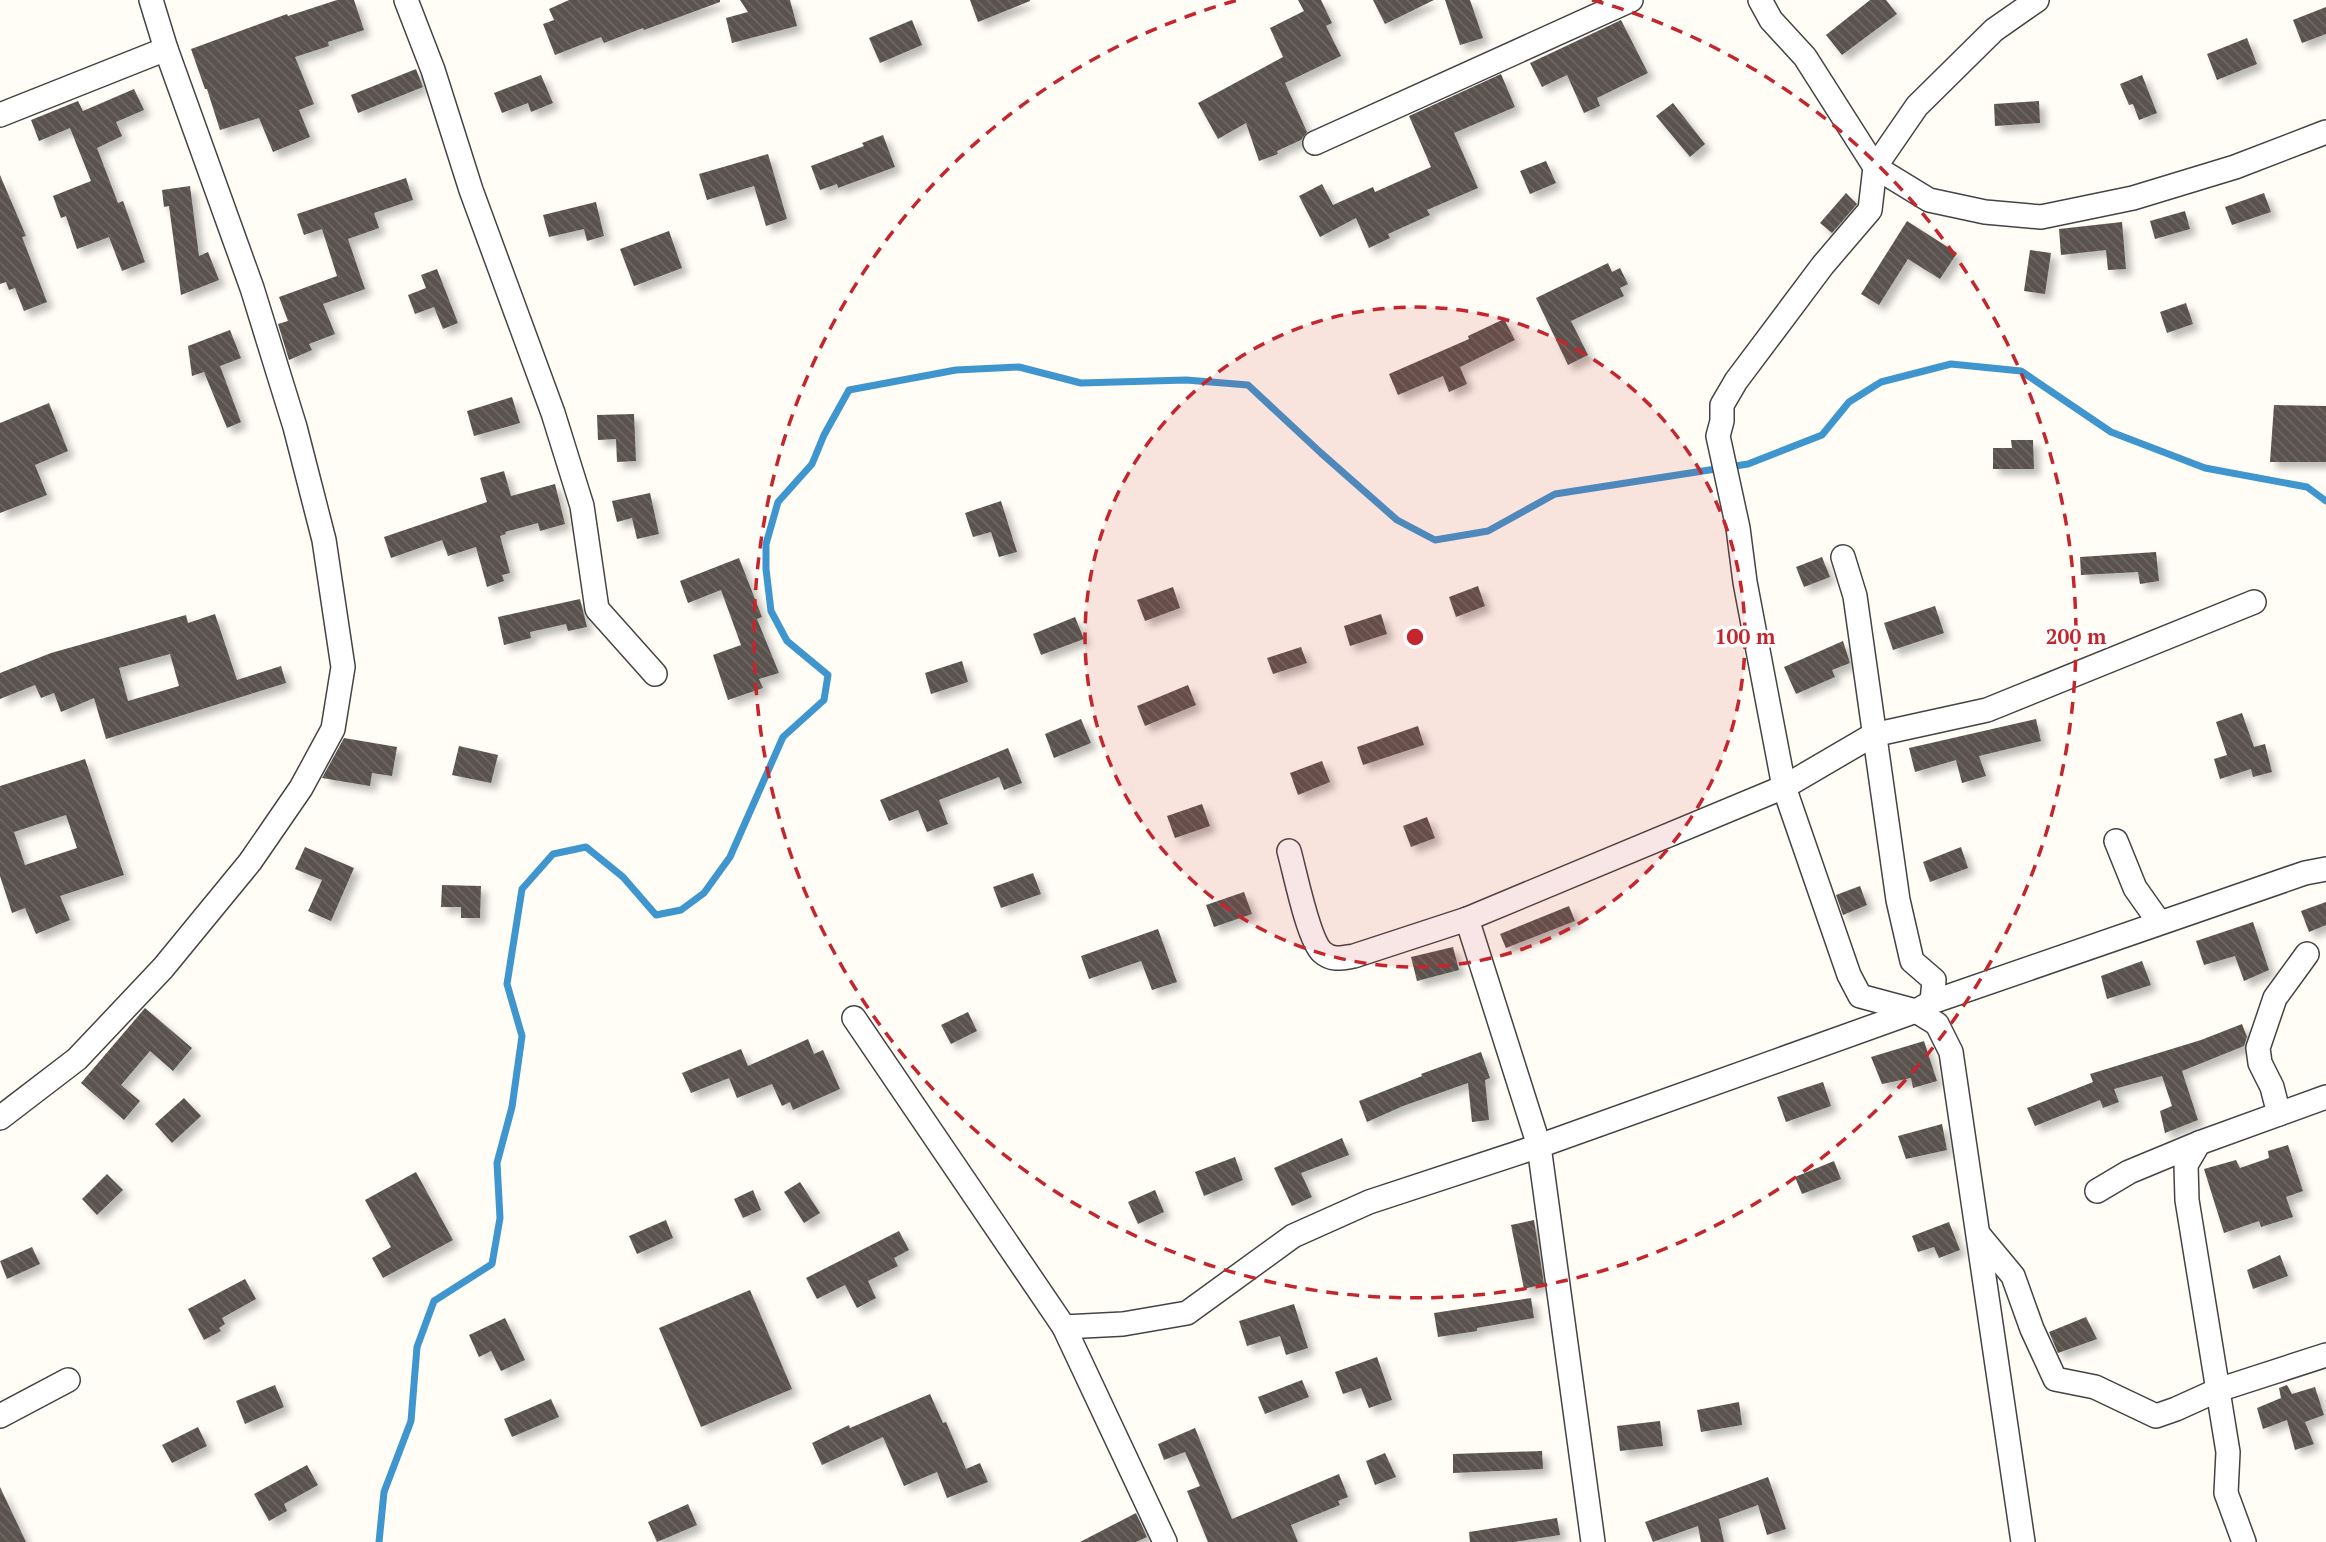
<svg xmlns="http://www.w3.org/2000/svg" width="2326" height="1542" viewBox="0 0 2326 1542" font-family="'PT Serif',serif">
<style>
.lines{fill:none;stroke-linecap:round;stroke-linejoin:round}
.stream{stroke:#3f96cf;stroke-width:7}
.building{fill:url(#building-back-hatch);fill-rule:evenodd;filter:url(#shadow)}
.minor-casing{stroke:#444;stroke-width:26}
.minor{stroke:#fff;stroke-width:23}
.ring{fill:none;stroke:#c4262e;stroke-width:3.5;stroke-dasharray:12 9}
.centre{fill:#c4262e;stroke:#fff;stroke-width:3.5}
.ring-label{font-size:21px;text-anchor:middle;font-weight:bold;fill:#c4262e;stroke:#fff;stroke-width:7;stroke-linejoin:round;paint-order:stroke}
</style>
<defs>
<pattern id="building-back-hatch" width="6" height="6" patternUnits="userSpaceOnUse" patternTransform="scale(1.75)"><rect width="6" height="6" fill="#5a524d"/><path d="M-1 5l2 2M0 0l6 6M5-1l2 2" fill="none" stroke="#6d6662"/></pattern>
<filter id="shadow"><feDropShadow dx="6" dy="6" stdDeviation="3.5" flood-color="#0004"/></filter>
</defs>
<rect width="100%" height="100%" fill="#fffdf5"/>
<g class="lines">
<path class="stream" d="M 379,1542 L 384,1492 L 411,1421 L 417,1347 L 434,1301 L 492,1264 L 500,1218 L 497,1163 L 512,1107 L 522,1036 L 507,984 L 522,889 L 553,854 L 586,847 L 623,877 L 656,915 L 681,910 L 704,893 L 730,857 L 783,737 L 824,700 L 828,675 L 787,641 L 771,611 L 766,569 L 766,544 L 778,502 L 812,464 L 824,435 L 849,390 L 956,370 L 1019,367 L 1081,383 L 1186,380 L 1248,385 L 1321,453 L 1397,520 L 1435,540 L 1488,531 L 1555,494 L 1748,464 L 1822,435 L 1849,402 L 1881,382 L 1951,364 L 2021,371 L 2111,432 L 2205,468 L 2307,487 L 2326,501"/>
</g>
<g class="building">
<path d="M 337,0 L 354,0 L 364,30 L 328,42 L 329,46 L 295,57 L 314,104 L 299,110 L 310,137 L 273,152 L 259,118 L 220,130 L 207,89 L 205,89 L 191,49 L 287,14 L 288,16 Z"/>
<path d="M 569,0 L 720,0 L 720,2 L 644,30 L 643,28 L 604,43 L 601,37 L 555,55 L 543,24 L 554,20 L 549,9 Z"/>
<path d="M 740,0 L 790,0 L 797,26 L 732,43 L 726,18 L 748,12 Z"/>
<path d="M 970,0 L 1030,0 L 1030,1 L 978,22 Z"/>
<path d="M 1298,0 L 1321,0 L 1332,23 L 1326,26 L 1341,56 L 1285,83 L 1307,132 L 1301,140 L 1277,151 L 1278,154 L 1259,161 L 1246,123 L 1218,139 L 1198,103 L 1283,57 L 1270,28 L 1304,11 Z"/>
<path d="M 1373,0 L 1434,0 L 1385,24 Z"/>
<path d="M 1445,0 L 1470,0 L 1483,38 L 1460,45 Z"/>
<path d="M 1870,0 L 1886,0 L 1897,14 L 1842,55 L 1826,35 Z"/>
<path d="M 2326,7 L 2326,34 L 2302,43 L 2293,20 Z"/>
<path d="M 912,20 L 922,45 L 880,63 L 869,38 Z"/>
<path d="M 1621,20 L 1648,73 L 1597,98 L 1600,106 L 1584,113 L 1567,75 L 1542,87 L 1530,63 Z"/>
<path d="M 2247,38 L 2257,64 L 2217,80 L 2207,54 Z"/>
<path d="M 416,69 L 423,87 L 358,113 L 351,95 Z"/>
<path d="M 1501,74 L 1515,107 L 1454,133 L 1478,188 L 1427,210 L 1430,215 L 1388,234 L 1390,238 L 1369,248 L 1356,218 L 1320,237 L 1299,196 L 1322,184 L 1333,205 L 1373,187 L 1375,192 L 1431,167 L 1409,116 Z"/>
<path d="M 541,75 L 553,103 L 531,112 L 528,103 L 502,113 L 494,93 Z"/>
<path d="M 2142,75 L 2157,113 L 2139,120 L 2133,104 L 2129,105 L 2120,84 Z"/>
<path d="M 134,89 L 144,110 L 116,122 L 122,136 L 97,148 L 118,203 L 123,201 L 145,262 L 122,271 L 109,237 L 77,249 L 66,216 L 61,218 L 53,196 L 91,181 L 70,128 L 39,141 L 31,120 L 78,101 L 83,111 Z"/>
<path d="M 2039,101 L 2040,123 L 1995,126 L 1994,104 Z"/>
<path d="M 1673,103 L 1705,144 L 1690,157 L 1656,116 Z"/>
<path d="M 883,135 L 895,167 L 838,188 L 837,184 L 820,190 L 811,166 L 864,146 L 862,143 Z"/>
<path d="M 768,154 L 787,219 L 766,226 L 754,186 L 707,200 L 699,174 Z"/>
<path d="M 1546,161 L 1556,183 L 1530,194 L 1520,171 Z"/>
<path d="M 0,175 L 26,236 L 22,237 L 47,302 L 24,311 L 15,288 L 9,290 L 6,282 L 0,284 Z"/>
<path d="M 406,178 L 413,200 L 374,213 L 379,228 L 348,239 L 365,289 L 323,304 L 335,334 L 309,344 L 312,350 L 289,360 L 278,324 L 288,321 L 279,297 L 337,276 L 322,229 L 304,235 L 297,214 Z"/>
<path d="M 190,186 L 199,256 L 208,252 L 219,280 L 181,295 L 169,206 L 164,207 L 162,190 Z"/>
<path d="M 1846,193 L 1857,204 L 1832,233 L 1820,223 Z"/>
<path d="M 2264,193 L 2271,212 L 2232,225 L 2225,207 Z"/>
<path d="M 596,202 L 604,236 L 587,241 L 584,229 L 549,237 L 543,215 Z"/>
<path d="M 2185,211 L 2190,229 L 2155,239 L 2150,221 Z"/>
<path d="M 1907,221 L 1957,253 L 1940,279 L 1908,259 L 1879,305 L 1861,294 Z"/>
<path d="M 2122,222 L 2126,269 L 2108,270 L 2106,250 L 2061,255 L 2059,229 Z"/>
<path d="M 669,231 L 682,268 L 634,286 L 620,249 Z"/>
<path d="M 2030,250 L 2051,253 L 2045,294 L 2024,291 Z"/>
<path d="M 1608,263 L 1612,272 L 1620,268 L 1628,284 L 1620,288 L 1624,296 L 1571,321 L 1588,355 L 1568,365 L 1536,298 Z"/>
<path d="M 437,269 L 458,323 L 443,329 L 434,307 L 415,314 L 408,295 L 426,288 L 421,275 Z"/>
<path d="M 2186,303 L 2193,324 L 2167,333 L 2160,312 Z"/>
<path d="M 1504,319 L 1515,340 L 1460,367 L 1467,384 L 1449,392 L 1443,376 L 1398,395 L 1389,374 L 1469,339 L 1468,336 Z"/>
<path d="M 230,330 L 241,358 L 220,366 L 241,422 L 227,428 L 204,372 L 192,376 L 188,346 Z"/>
<path d="M 512,397 L 520,423 L 474,436 L 467,411 Z"/>
<path d="M 49,403 L 68,451 L 35,465 L 47,495 L 0,513 L 0,423 Z"/>
<path d="M 2274,405 L 2326,406 L 2326,462 L 2270,462 Z"/>
<path d="M 634,414 L 636,461 L 617,462 L 616,439 L 598,440 L 597,415 Z"/>
<path d="M 2011,440 L 2033,440 L 2034,469 L 1993,469 L 1993,448 L 2012,448 Z"/>
<path d="M 504,471 L 511,496 L 555,484 L 565,524 L 540,531 L 538,523 L 505,532 L 506,534 L 500,536 L 510,573 L 502,575 L 504,581 L 487,587 L 476,547 L 448,556 L 442,540 L 391,558 L 384,537 L 487,502 L 480,478 Z"/>
<path d="M 650,493 L 659,534 L 637,539 L 632,518 L 617,522 L 612,501 Z"/>
<path d="M 1001,501 L 1017,552 L 999,557 L 991,532 L 973,537 L 965,513 Z"/>
<path d="M 2156,552 L 2159,581 L 2140,584 L 2138,572 L 2081,575 L 2080,557 Z"/>
<path d="M 1822,557 L 1830,577 L 1804,587 L 1796,567 Z"/>
<path d="M 739,558 L 762,617 L 757,619 L 779,673 L 759,679 L 763,688 L 728,700 L 713,655 L 741,645 L 721,590 L 688,603 L 680,581 Z"/>
<path d="M 1478,586 L 1485,606 L 1456,617 L 1449,597 Z"/>
<path d="M 1173,587 L 1180,608 L 1145,621 L 1137,600 Z"/>
<path d="M 580,599 L 587,627 L 568,631 L 566,624 L 530,632 L 531,638 L 504,645 L 498,617 Z"/>
<path d="M 1935,606 L 1944,633 L 1893,650 L 1884,623 Z"/>
<path d="M 215,614 L 237,680 L 281,666 L 286,683 L 106,739 L 94,698 L 61,712 L 54,693 L 41,698 L 35,685 L 0,699 L 0,673 L 51,653 L 186,615 L 188,623 ZM 170,654 L 179,686 L 128,701 L 119,668 Z"/>
<path d="M 1381,614 L 1387,634 L 1350,646 L 1344,626 Z"/>
<path d="M 1075,617 L 1084,639 L 1041,655 L 1033,634 Z"/>
<path d="M 1843,641 L 1850,663 L 1832,670 L 1835,677 L 1796,694 L 1784,667 Z"/>
<path d="M 1301,647 L 1307,663 L 1273,674 L 1267,658 Z"/>
<path d="M 962,661 L 968,682 L 931,694 L 925,673 Z"/>
<path d="M 1188,685 L 1196,705 L 1145,726 L 1137,706 Z"/>
<path d="M 2242,713 L 2254,747 L 2265,744 L 2272,772 L 2253,777 L 2251,769 L 2220,779 L 2214,759 L 2227,755 L 2216,722 Z"/>
<path d="M 1081,719 L 1091,743 L 1054,758 L 1045,734 Z"/>
<path d="M 2036,719 L 2041,741 L 1979,756 L 1986,776 L 1962,783 L 1956,760 L 1915,772 L 1909,748 Z"/>
<path d="M 1418,726 L 1424,745 L 1363,765 L 1357,747 Z"/>
<path d="M 344,738 L 397,747 L 392,776 L 372,773 L 370,786 L 322,778 Z"/>
<path d="M 459,746 L 498,755 L 491,783 L 452,775 Z"/>
<path d="M 1008,748 L 1022,783 L 1004,790 L 999,777 L 939,800 L 948,824 L 927,832 L 918,810 L 889,821 L 880,800 Z"/>
<path d="M 85,759 L 124,875 L 60,896 L 70,920 L 36,934 L 25,908 L 12,913 L 0,876 L 0,786 ZM 66,815 L 77,848 L 25,865 L 14,832 Z"/>
<path d="M 1322,761 L 1330,782 L 1298,795 L 1290,773 Z"/>
<path d="M 1202,804 L 1210,826 L 1175,838 L 1167,816 Z"/>
<path d="M 1427,817 L 1435,838 L 1411,847 L 1403,826 Z"/>
<path d="M 305,847 L 354,868 L 331,921 L 308,911 L 322,880 L 295,869 Z"/>
<path d="M 1961,847 L 1968,868 L 1930,882 L 1923,862 Z"/>
<path d="M 1033,873 L 1041,894 L 1001,908 L 993,887 Z"/>
<path d="M 442,885 L 481,886 L 480,918 L 461,918 L 461,907 L 441,907 Z"/>
<path d="M 1860,886 L 1867,905 L 1843,915 L 1836,895 Z"/>
<path d="M 1244,892 L 1252,914 L 1214,927 L 1206,905 Z"/>
<path d="M 2326,902 L 2326,925 L 2309,932 L 2301,911 Z"/>
<path d="M 1569,906 L 1575,921 L 1506,948 L 1500,934 Z"/>
<path d="M 2253,922 L 2269,970 L 2244,981 L 2235,956 L 2204,965 L 2196,941 Z"/>
<path d="M 1158,929 L 1177,982 L 1152,990 L 1141,961 L 1089,979 L 1081,956 Z"/>
<path d="M 1453,947 L 1459,970 L 1417,981 L 1411,957 Z"/>
<path d="M 2142,961 L 2151,985 L 2107,999 L 2101,976 Z"/>
<path d="M 145,1008 L 192,1048 L 173,1071 L 150,1051 L 121,1085 L 140,1101 L 124,1120 L 81,1083 Z"/>
<path d="M 968,1012 L 977,1031 L 951,1044 L 941,1025 Z"/>
<path d="M 2242,1024 L 2247,1037 L 2244,1046 L 2182,1071 L 2198,1120 L 2165,1133 L 2160,1111 L 2172,1106 L 2162,1076 L 2114,1089 L 2119,1102 L 2103,1108 L 2100,1100 L 2035,1126 L 2027,1108 L 2093,1082 L 2090,1074 L 2201,1040 Z"/>
<path d="M 808,1039 L 814,1054 L 823,1050 L 840,1089 L 793,1110 L 790,1102 L 782,1106 L 772,1084 L 737,1098 L 729,1078 L 691,1093 L 682,1073 L 741,1049 L 748,1066 Z"/>
<path d="M 1924,1041 L 1937,1081 L 1913,1088 L 1911,1078 L 1882,1084 L 1871,1057 Z"/>
<path d="M 1481,1052 L 1490,1078 L 1485,1080 L 1489,1120 L 1472,1122 L 1468,1083 L 1403,1106 L 1367,1122 L 1359,1101 L 1422,1076 L 1421,1074 Z"/>
<path d="M 1823,1082 L 1831,1106 L 1786,1122 L 1777,1097 Z"/>
<path d="M 184,1098 L 201,1116 L 172,1143 L 155,1124 Z"/>
<path d="M 1942,1124 L 1947,1150 L 1906,1159 L 1898,1136 Z"/>
<path d="M 1342,1138 L 1349,1155 L 1301,1173 L 1312,1197 L 1292,1206 L 1274,1168 Z"/>
<path d="M 2288,1145 L 2303,1191 L 2286,1197 L 2293,1217 L 2261,1227 L 2259,1221 L 2224,1233 L 2204,1169 L 2236,1160 L 2240,1168 L 2269,1158 L 2268,1151 Z"/>
<path d="M 1235,1157 L 1243,1180 L 1204,1196 L 1195,1172 Z"/>
<path d="M 1834,1161 L 1841,1179 L 1802,1194 L 1795,1177 Z"/>
<path d="M 416,1172 L 453,1240 L 383,1278 L 372,1258 L 391,1247 L 365,1200 Z"/>
<path d="M 107,1174 L 123,1190 L 97,1215 L 82,1199 Z"/>
<path d="M 800,1182 L 820,1213 L 804,1223 L 784,1192 Z"/>
<path d="M 753,1190 L 761,1210 L 743,1218 L 734,1199 Z"/>
<path d="M 1155,1190 L 1164,1212 L 1138,1224 L 1128,1202 Z"/>
<path d="M 666,1220 L 673,1238 L 637,1254 L 629,1236 Z"/>
<path d="M 1534,1220 L 1544,1284 L 1524,1289 L 1511,1225 Z"/>
<path d="M 1949,1222 L 1960,1250 L 1939,1258 L 1934,1247 L 1918,1252 L 1912,1236 Z"/>
<path d="M 899,1231 L 909,1250 L 894,1258 L 898,1266 L 868,1281 L 876,1298 L 857,1308 L 845,1285 L 817,1299 L 806,1278 Z"/>
<path d="M 32,1247 L 40,1264 L 7,1279 L 0,1261 Z"/>
<path d="M 2280,1255 L 2288,1276 L 2253,1289 L 2247,1270 Z"/>
<path d="M 245,1279 L 256,1299 L 222,1318 L 225,1324 L 219,1328 L 221,1331 L 204,1340 L 188,1309 Z"/>
<path d="M 750,1290 L 792,1389 L 701,1427 L 659,1328 Z"/>
<path d="M 1531,1298 L 1534,1318 L 1477,1328 L 1477,1331 L 1438,1337 L 1434,1313 Z"/>
<path d="M 1294,1304 L 1308,1348 L 1286,1355 L 1280,1336 L 1247,1346 L 1239,1321 Z"/>
<path d="M 2086,1317 L 2097,1339 L 2058,1353 L 2049,1332 Z"/>
<path d="M 505,1318 L 525,1360 L 501,1371 L 491,1351 L 479,1357 L 469,1335 Z"/>
<path d="M 1377,1357 L 1392,1400 L 1369,1408 L 1361,1388 L 1343,1394 L 1335,1372 Z"/>
<path d="M 1302,1380 L 1309,1397 L 1265,1414 L 1258,1397 Z"/>
<path d="M 275,1385 L 284,1407 L 245,1424 L 236,1401 Z"/>
<path d="M 2287,1385 L 2292,1394 L 2315,1387 L 2324,1415 L 2305,1422 L 2314,1444 L 2295,1450 L 2287,1420 L 2263,1429 L 2257,1408 L 2281,1398 L 2279,1388 Z"/>
<path d="M 930,1394 L 943,1423 L 946,1422 L 966,1469 L 980,1463 L 988,1482 L 947,1498 L 937,1472 L 904,1486 L 883,1437 L 822,1465 L 812,1443 L 849,1425 L 850,1428 Z"/>
<path d="M 551,1399 L 559,1417 L 512,1437 L 504,1419 Z"/>
<path d="M 1739,1402 L 1742,1425 L 1701,1432 L 1697,1410 Z"/>
<path d="M 1660,1421 L 1663,1446 L 1620,1451 L 1617,1426 Z"/>
<path d="M 198,1427 L 207,1446 L 172,1463 L 162,1445 Z"/>
<path d="M 1195,1428 L 1232,1519 L 1339,1474 L 1348,1497 L 1338,1501 L 1340,1505 L 1291,1525 L 1298,1542 L 1208,1542 L 1187,1491 L 1200,1486 L 1185,1452 L 1164,1460 L 1158,1444 Z"/>
<path d="M 1542,1451 L 1543,1469 L 1453,1473 L 1453,1454 Z"/>
<path d="M 1385,1453 L 1396,1477 L 1375,1485 L 1366,1461 Z"/>
<path d="M 307,1465 L 318,1485 L 284,1504 L 287,1511 L 269,1521 L 254,1494 Z"/>
<path d="M 1768,1477 L 1786,1529 L 1767,1535 L 1758,1505 L 1719,1519 L 1724,1542 L 1701,1542 L 1698,1526 L 1653,1542 L 1645,1522 Z"/>
<path d="M 0,1487 L 26,1542 L 0,1542 Z"/>
<path d="M 688,1504 L 697,1525 L 657,1542 L 648,1522 Z"/>
<path d="M 1136,1513 L 1147,1537 L 1136,1542 L 1080,1542 Z"/>
<path d="M 1557,1518 L 1560,1535 L 1514,1542 L 1470,1542 L 1469,1532 Z"/>
</g>
<g class="lines">
<defs>
<g id="minor">
<path d="M 406,0 L 433,70 L 471,190 L 553,413 L 582,506 L 597,609 L 655,674"/>
<path d="M 1760,0 L 1771,20 L 1805,57 L 1875,167 L 1929,200 L 1985,212 L 2041,217 L 2133,198 L 2235,167 L 2326,132"/>
<path d="M 0,115 L 166,49"/>
<path d="M 1315,143 L 1631,0"/>
<path d="M 1843,557 L 1855,596 L 1898,900 L 1912,961 L 1934,980 L 1932,1002"/>
<path d="M 2116,841 L 2135,888 L 2159,922"/>
<path d="M 1289,851 C 1295,872 1308,939 1322,952 C 1332,961 1342,958 1354,956 L 1467,919 L 1784,787 L 1873,735 L 1987,710 L 2254,602"/>
<path d="M 1467,919 L 1539,1146 L 1593,1542"/>
<path d="M 854,1018 L 1064,1327 L 1165,1542"/>
<path d="M 2279,1114 L 2272,1087 L 2260,1063 L 2258,1048 L 2275,998 L 2307,954"/>
<path d="M 0,1118 L 77,1059 L 163,968 L 250,862 L 301,788 L 333,729 L 343,667 L 324,540 L 295,427 L 252,288 L 166,49 L 151,0"/>
<path d="M 2097,1191 L 2129,1172 L 2199,1143"/>
<path d="M 1979,1235 L 2013,1276 L 2032,1329 L 2055,1379 L 2095,1387 L 2156,1416 L 2176,1409 L 2218,1390 L 2326,1355"/>
<path d="M 1064,1327 L 1123,1324 L 1187,1313 L 1293,1236 L 1369,1202 L 1539,1146 L 1916,1011 L 1932,1002 L 2305,873 L 2326,869"/>
<path d="M 0,1416 L 68,1380"/>
<path d="M 2023,1542 L 1951,1052 L 1937,1024 L 1916,1011 L 1860,996 L 1849,975 L 1784,787 L 1745,582 L 1738,528 L 1718,436 L 1722,421 L 1722,405 L 1736,381 L 1823,265 L 1870,210 L 1875,167 L 1917,106 L 1994,30 L 2037,0"/>
<path d="M 2244,1542 L 2226,1493 L 2228,1452 L 2187,1200 L 2186,1165 L 2199,1143 L 2326,1097"/>
</g>
</defs>
<use href="#minor" class="minor-casing"/>
<use href="#minor" class="minor"/>
</g>
<circle cx="1415" cy="637" r="330" fill="#c4262e" fill-opacity=".12"/>
<g class="ring">
<circle cx="1415" cy="637" r="330"/>
<path d="M1592 0A661 661 0 1 1 1238 0"/>
</g>
<circle cx="1415" cy="637" r="10" class="centre"/>
<g class="ring-label">
<text x="1745" y="644">100 m</text>
<text x="2076" y="644">200 m</text>
</g>
</svg>
